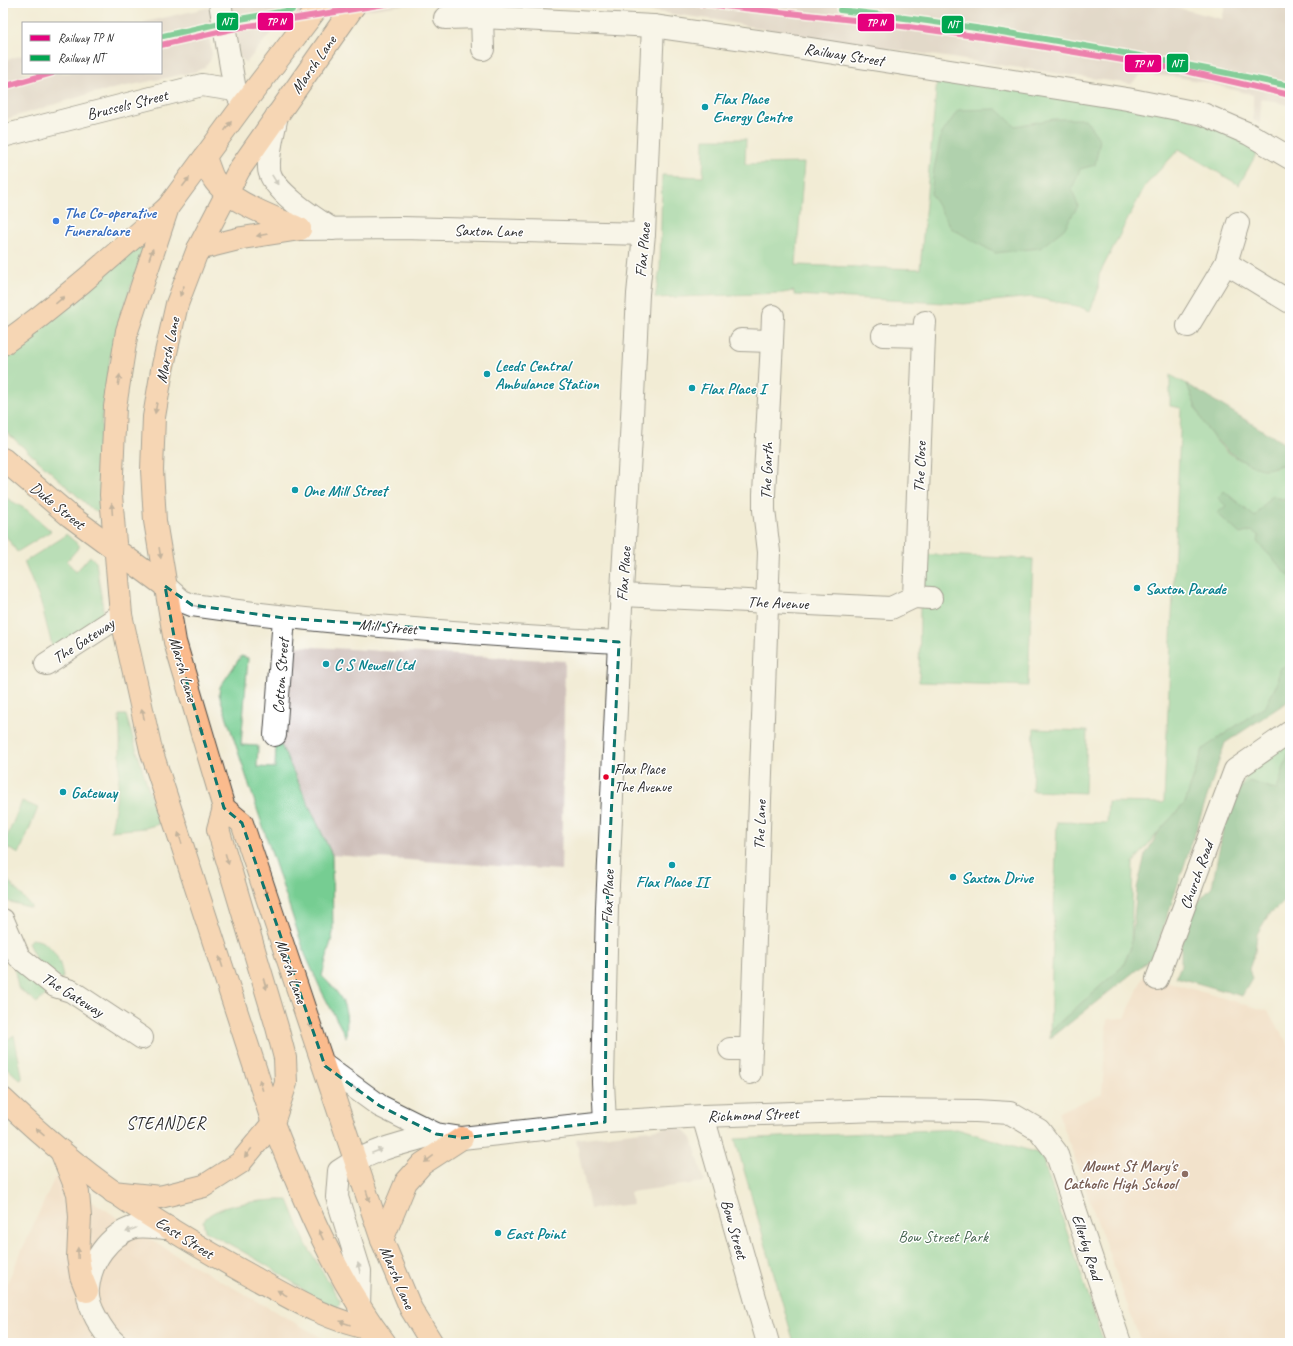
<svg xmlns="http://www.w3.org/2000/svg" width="1293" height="1346" viewBox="0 0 1293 1346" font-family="Caveat,sans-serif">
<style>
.built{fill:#f2d4be}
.industrial{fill:#cfc0ba}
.green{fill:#76cd92;stroke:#507c5e}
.forest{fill:#60b07c;stroke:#466e54}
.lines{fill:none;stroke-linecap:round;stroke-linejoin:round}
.street-casing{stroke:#494845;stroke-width:24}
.highway-casing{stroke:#494845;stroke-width:24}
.street{stroke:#fff;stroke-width:22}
.highway{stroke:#fbbb8d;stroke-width:22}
.rail-1-casing{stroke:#fff;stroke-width:9}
.rail-2-casing{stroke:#fff;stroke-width:9}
.rail-1{stroke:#e5007d;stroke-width:6}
.rail-2{stroke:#00a651;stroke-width:6}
.oneway{fill:#896c57}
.oneway2{fill:#a0a0a0}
.marked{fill:none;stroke:#0f766e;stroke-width:3;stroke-dasharray:8 5;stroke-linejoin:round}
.culture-dot{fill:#0f9aa8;stroke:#fff;stroke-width:1.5}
.shop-dot{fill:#3f7fe0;stroke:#fff;stroke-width:1.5}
.bus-dot{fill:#e4002b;stroke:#fff;stroke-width:1.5}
.education-dot{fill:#8d6e63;stroke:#fff;stroke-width:1.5}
.labels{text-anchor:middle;stroke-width:3;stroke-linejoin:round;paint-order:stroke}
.bus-label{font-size:15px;fill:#2b2b2b;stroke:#fff;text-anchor:start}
.street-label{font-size:16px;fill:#2b2b2b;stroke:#fff}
.culture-label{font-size:16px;font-weight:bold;fill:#0d838f;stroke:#fff;text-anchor:start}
.shop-label{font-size:16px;font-weight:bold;fill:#366cbe;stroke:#fff;text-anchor:start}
.education-label{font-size:16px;font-weight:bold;fill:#785e54;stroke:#fff;text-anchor:end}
.park-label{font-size:16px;fill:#45644f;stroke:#fff}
.neighbourhood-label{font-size:17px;letter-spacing:1px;fill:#2b2b2b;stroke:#fff}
.line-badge{stroke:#fff;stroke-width:1.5}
.badge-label{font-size:11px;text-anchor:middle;font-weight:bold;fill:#fff}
</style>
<rect width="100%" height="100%" fill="#fff"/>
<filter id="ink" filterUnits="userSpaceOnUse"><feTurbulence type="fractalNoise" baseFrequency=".025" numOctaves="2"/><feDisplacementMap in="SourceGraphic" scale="8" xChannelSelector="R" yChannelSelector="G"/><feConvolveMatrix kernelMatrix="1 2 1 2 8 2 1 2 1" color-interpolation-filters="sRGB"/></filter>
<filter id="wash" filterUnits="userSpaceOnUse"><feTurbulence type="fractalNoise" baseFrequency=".012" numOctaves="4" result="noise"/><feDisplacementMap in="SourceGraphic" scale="16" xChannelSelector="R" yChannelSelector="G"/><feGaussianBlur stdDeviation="0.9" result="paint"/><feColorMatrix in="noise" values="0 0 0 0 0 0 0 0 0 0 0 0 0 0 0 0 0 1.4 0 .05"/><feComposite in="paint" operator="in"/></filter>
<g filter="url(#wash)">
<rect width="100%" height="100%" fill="#f2ecd6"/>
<g class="built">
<path d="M 1144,975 L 1268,1011 L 1290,1047 L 1290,1343 L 1141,1343 L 1058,1112 L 1102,1094 L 1107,1019 L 1125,1018 Z"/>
<path d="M 55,1177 L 177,1256 L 317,1335 L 328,1343 L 3,1343 L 3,1292 Z"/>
</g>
<g class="industrial">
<path d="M 228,3 L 419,3 L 283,21 L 275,28 L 246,63 L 240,57 L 235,29 L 209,35 L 212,54 L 210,61 L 204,68 L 194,72 L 89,94 L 3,120 L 3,61 L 23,55 L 23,73 L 161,73 L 161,23 L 141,23 Z"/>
<path d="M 592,3 L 908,3 L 931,6 L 932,3 L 1159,3 L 1222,19 L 1226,3 L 1290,3 L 1290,106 L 1261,98 L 1260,124 L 1253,120 L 1253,95 L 1208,83 L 1177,77 L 1141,75 L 1131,84 L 787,34 L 717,20 L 635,9 L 592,7 Z"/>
<path d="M 295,646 L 565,661 L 561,870 L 332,855 L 281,745 Z"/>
<path d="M 674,1127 L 683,1129 L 692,1138 L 705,1182 L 630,1192 L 633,1204 L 590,1209 L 576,1139 Z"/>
</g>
<g class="green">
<path d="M 937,69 L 1127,99 L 1263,142 L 1239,185 L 1179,149 L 1145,186 L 1099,275 L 1098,291 L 1090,311 L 1077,306 L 1032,297 L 964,304 L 794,295 L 794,291 L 783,293 L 655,298 L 660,268 L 662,175 L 703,177 L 704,139 L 746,139 L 745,164 L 804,163 L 796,265 L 920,269 L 936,91 Z"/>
<path d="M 142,242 L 145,245 L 119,321 L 110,358 L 102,416 L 100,464 L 103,504 L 98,512 L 93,510 L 3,429 L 3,360 L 91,288 Z"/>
<path d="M 1170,375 L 1187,384 C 1198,414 1211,447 1243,461 C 1250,465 1261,466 1270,467 C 1276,469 1282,463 1290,464 L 1290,499 L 1277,498 L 1290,572 L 1290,672 L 1277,684 L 1267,705 L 1203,749 L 1185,803 L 1160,830 L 1133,863 L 1131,947 L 1123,966 L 1050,1031 L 1057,822 L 1107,823 L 1108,802 L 1162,803 L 1164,801 L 1181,408 L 1170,406 Z"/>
<path d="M 3,496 L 27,510 L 51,531 L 17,552 L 3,532 Z"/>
<path d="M 66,534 L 80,546 L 67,561 L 76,572 L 90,556 L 96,562 L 104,615 L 56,646 L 52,646 L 41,603 L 24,562 L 62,538 Z"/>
<path d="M 916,554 L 1033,559 L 1028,686 L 919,682 L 920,608 Z"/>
<path d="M 241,656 L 248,658 L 241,745 L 258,746 L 257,767 L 275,768 L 276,745 L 281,745 L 332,855 L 333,933 L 322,976 C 343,997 349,1006 346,1037 L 322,992 L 305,954 L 219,694 L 220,687 Z"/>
<path d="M 119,715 L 126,715 L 159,824 L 145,828 L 111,831 C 119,790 122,757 119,715 Z"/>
<path d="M 1034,729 L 1087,731 L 1085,793 L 1032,791 Z"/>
<path d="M 1290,737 L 1290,747 L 1277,790 L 1249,781 L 1237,792 L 1249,773 Z"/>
<path d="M 22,801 L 38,808 L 19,854 L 3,846 Z"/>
<path d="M 3,875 L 31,906 L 31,908 L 3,900 Z"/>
<path d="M 31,939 C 51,940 61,959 63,978 L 61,979 L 37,962 L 28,943 Z"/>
<path d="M 14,966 L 52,989 L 37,1003 L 18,988 Z"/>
<path d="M 14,1035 L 22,1075 L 22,1079 L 20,1080 L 3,1064 L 3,1040 L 7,1040 Z"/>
<path d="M 957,1129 L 1041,1154 L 1104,1343 L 794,1343 L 735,1139 Z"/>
<path d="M 276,1200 L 288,1200 L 306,1244 L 340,1301 C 339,1307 336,1309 330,1310 C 291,1278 249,1254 205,1231 L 203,1221 C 216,1204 256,1201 276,1200 Z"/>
</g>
<g class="forest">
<path d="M 997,109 L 1015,126 L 1054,119 L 1085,119 L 1100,140 L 1095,165 L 1080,169 L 1072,189 L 1078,206 L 1064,229 L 1040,248 L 995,253 L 951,228 L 931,194 L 934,169 L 941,135 L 958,110 Z"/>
<path d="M 1187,384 L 1290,447 L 1290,464 C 1280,462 1273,470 1263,469 C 1256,468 1245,462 1238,458 C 1206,436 1200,419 1187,384 Z"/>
<path d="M 1224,491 L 1255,517 L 1272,495 L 1283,500 L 1290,499 L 1290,577 L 1258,543 L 1259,536 L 1252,531 L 1240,534 L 1217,513 L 1226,506 L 1218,498 Z"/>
<path d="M 1290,663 L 1290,700 L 1225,743 L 1154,956 L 1050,1039 L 1050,1031 L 1123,966 L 1131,947 L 1137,888 L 1145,855 L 1160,830 L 1185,803 L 1203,749 L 1266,705 L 1277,684 L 1279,669 Z"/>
<path d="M 1290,747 L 1290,892 L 1283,903 L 1269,914 L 1257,934 L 1255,952 L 1249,969 L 1252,979 L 1242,996 L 1176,977 L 1181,965 L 1181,944 L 1196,904 L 1212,887 L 1223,829 L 1237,792 L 1249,781 L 1277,790 Z"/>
</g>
</g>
<g filter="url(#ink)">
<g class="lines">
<defs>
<g id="street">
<path d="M 220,3 L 235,90"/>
<path d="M 482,17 L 483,49"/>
<path d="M 445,18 L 482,17 L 653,26 L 778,44 L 1127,99 L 1203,114 L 1249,134 L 1290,158"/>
<path d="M 277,115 C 274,132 268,151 269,168 C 269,189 316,219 332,229"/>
<path d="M 3,136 L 202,85 L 235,90 L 243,105"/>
<path d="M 300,229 L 401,228 L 644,234"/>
<path d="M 1226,263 L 1238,223"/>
<path d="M 1188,326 L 1226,263 L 1290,302"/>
<path d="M 883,335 L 924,336 L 925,322"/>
<path d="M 741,340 L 772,341 L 773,316"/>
<path d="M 165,586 L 182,601 L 192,605 C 333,625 476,635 619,642"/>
<path d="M 622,595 L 891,608 L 914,597 L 931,598"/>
<path d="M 914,597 L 924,336"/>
<path d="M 46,664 L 121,615"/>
<path d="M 275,735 L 284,618"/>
<path d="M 3,920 L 19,957 L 55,986 L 71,991 L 142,1038"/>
<path d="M 1157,979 L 1235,770 L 1290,732"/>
<path d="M 730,1049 L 751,1049 L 750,1073"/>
<path d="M 751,1049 L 769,552 L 764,510 L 764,494 L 772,341"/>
<path d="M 325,1066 L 380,1106 L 436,1134 L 462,1138 L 605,1122 L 703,1116 L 878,1110 L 976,1111 L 1010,1113 L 1039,1130 L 1056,1152 L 1120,1343"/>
<path d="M 703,1116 L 768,1343"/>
<path d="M 605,1122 L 603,1082 L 607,907 L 619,642 L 631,437 L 638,294 L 644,234 L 653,26"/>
<path d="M 359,1307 L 360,1271 L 337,1197 L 339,1171 C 368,1151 402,1143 436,1134"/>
<path d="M 115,1343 C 103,1333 86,1305 88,1289 C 90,1262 108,1235 135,1227 C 145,1225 159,1228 169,1228"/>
</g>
<g id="highway">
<path d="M 321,3 L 243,105 L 168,207 L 127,331 L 115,407 L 111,495 L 121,615 L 151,750 L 273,1123 C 303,1199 335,1277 385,1343"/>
<path d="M 356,3 L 239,170 L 198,249 L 177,304 L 162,370 L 154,417 L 152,470 L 155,521 L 175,642 L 224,808 L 242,823 L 382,1240 L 411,1309 L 432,1343"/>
<path d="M 205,158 C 208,164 210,172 213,178 C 226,201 276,218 300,229"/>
<path d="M 198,249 L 242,238 L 300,229"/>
<path d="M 3,344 C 61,303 114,255 167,208"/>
<path d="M 3,459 L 70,516 L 165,586"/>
<path d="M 3,1099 C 38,1132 75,1165 114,1192 C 158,1223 204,1250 251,1276 C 292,1299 328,1321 375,1330"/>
<path d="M 61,1151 L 78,1193 L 80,1217 L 78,1257 L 81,1276 L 87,1291"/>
<path d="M 113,1192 L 160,1197 L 204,1186 L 240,1163 L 273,1123 L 286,1083 L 285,1058 L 277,1027 L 218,829 L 224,808"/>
<path d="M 382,1240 L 406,1182 L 422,1164 L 462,1138"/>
</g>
</defs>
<use href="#street" class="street-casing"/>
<use href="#highway" class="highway-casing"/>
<use href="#street" class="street"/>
<use href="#highway" class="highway"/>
<defs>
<g id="rail-1">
<path d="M 697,3 L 872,22 L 996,39 L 1177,69 L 1290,95"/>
<path d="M 161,45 L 236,28 L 391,3"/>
<path d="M 3,87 L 52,73"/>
</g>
<g id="rail-2">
<path d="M 840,10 C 991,27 1140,54 1289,86"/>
<path d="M 163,36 L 234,20 L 292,10"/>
</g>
</defs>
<use href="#rail-1" class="rail-1-casing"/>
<use href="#rail-2" class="rail-2-casing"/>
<use href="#rail-1" class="rail-1"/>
<use href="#rail-2" class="rail-2"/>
</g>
<defs><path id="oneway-solid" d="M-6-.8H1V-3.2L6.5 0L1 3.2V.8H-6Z"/></defs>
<g class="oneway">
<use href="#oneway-solid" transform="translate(228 126) rotate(-54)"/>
<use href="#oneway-solid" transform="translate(186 182) rotate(-53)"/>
<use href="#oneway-solid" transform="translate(262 235) rotate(170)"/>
<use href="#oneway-solid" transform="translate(151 254) rotate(-71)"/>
<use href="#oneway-solid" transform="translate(182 291) rotate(111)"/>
<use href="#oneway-solid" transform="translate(60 300) rotate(-40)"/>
<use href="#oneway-solid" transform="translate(119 380) rotate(-81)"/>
<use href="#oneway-solid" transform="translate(156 408) rotate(100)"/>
<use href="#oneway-solid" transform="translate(112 509) rotate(-94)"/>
<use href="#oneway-solid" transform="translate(160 553) rotate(81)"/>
<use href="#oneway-solid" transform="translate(143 714) rotate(-103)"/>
<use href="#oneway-solid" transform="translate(200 728) rotate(74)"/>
<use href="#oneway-solid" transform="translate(180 838) rotate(-108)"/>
<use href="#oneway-solid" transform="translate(227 859) rotate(73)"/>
<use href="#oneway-solid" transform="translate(265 891) rotate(71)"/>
<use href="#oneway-solid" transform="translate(221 962) rotate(-108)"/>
<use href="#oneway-solid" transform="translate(265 984) rotate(73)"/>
<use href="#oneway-solid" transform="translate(310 1023) rotate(71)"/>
<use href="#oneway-solid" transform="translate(261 1085) rotate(-107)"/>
<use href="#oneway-solid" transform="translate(40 1132) rotate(-139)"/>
<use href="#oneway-solid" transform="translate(248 1153) rotate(129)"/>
<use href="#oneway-solid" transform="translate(429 1159) rotate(143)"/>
<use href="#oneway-solid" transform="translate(368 1196) rotate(72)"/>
<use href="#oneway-solid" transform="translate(321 1235) rotate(-115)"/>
<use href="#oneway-solid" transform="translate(78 1253) rotate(-92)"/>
<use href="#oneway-solid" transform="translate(282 1293) rotate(-151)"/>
<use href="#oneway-solid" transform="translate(345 1323) rotate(-160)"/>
</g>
<g class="oneway2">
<use href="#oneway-solid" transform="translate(275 180) rotate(58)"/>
<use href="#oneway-solid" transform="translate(197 606) rotate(10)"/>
<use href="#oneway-solid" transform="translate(356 1089) rotate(37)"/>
<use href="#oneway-solid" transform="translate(377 1151) rotate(-21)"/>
<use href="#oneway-solid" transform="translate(131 1230) rotate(158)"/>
<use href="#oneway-solid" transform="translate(359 1268) rotate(-102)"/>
</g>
</g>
<path d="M0 0H1293V1346H0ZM 165,586 L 192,605 L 284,618 L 619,642 L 607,907 L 605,1122 L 462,1138 L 436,1134 L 380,1106 L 325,1066 L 242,823 L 224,808 L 175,642 Z" fill="#f2ecd6" fill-opacity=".55" fill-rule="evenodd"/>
<path class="marked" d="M 165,586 L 192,605 L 284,618 L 619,642 L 607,907 L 605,1122 L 462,1138 L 436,1134 L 380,1106 L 325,1066 L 242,823 L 224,808 L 175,642 Z"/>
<g class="culture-dot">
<circle cx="705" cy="107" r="4"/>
<circle cx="487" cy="374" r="4"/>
<circle cx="692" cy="388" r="4"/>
<circle cx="295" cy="490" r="4"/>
<circle cx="1137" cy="588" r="4"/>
<circle cx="326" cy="664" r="4"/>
<circle cx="63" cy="792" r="4"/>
<circle cx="672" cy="865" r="4"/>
<circle cx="953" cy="877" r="4"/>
<circle cx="498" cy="1233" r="4"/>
</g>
<circle class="shop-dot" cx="56" cy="221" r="4"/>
<circle class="bus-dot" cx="606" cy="777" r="3.5"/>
<circle class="education-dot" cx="1185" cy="1174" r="4"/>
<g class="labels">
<g class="bus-label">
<text x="614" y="774">Flax Place<tspan x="614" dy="18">The Avenue</tspan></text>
</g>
<g class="street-label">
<text transform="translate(844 54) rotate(9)" y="6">Railway Street</text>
<text transform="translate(313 64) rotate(-55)" y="6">Marsh Lane</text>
<text transform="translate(127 104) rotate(-14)" y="6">Brussels Street</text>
<text transform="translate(488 230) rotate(1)" y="6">Saxton Lane</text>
<text transform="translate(642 250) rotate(-85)" y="6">Flax Place</text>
<text transform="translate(167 350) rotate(-78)" y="6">Marsh Lane</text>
<text transform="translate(919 467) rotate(-88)" y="6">The Close</text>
<text transform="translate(766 471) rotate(-88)" y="6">The Garth</text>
<text transform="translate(58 505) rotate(39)" y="6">Duke Street</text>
<text transform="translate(623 574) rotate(-86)" y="6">Flax Place</text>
<text transform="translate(778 602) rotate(2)" y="6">The Avenue</text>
<text transform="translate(388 626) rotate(5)" y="6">Mill Street</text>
<text transform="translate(83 640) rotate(-33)" y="6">The Gateway</text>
<text transform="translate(184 669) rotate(74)" y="6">Marsh Lane</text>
<text transform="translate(280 676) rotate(-86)" y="6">Cotton Street</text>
<text transform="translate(759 825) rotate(-88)" y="6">The Lane</text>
<text transform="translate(1196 875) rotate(-70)" y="6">Church Road</text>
<text transform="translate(607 897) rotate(-88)" y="6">Flax Place</text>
<text transform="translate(292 971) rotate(71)" y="6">Marsh Lane</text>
<text transform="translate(73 994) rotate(32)" y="6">The Gateway</text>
<text transform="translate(753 1114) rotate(-2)" y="6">Richmond Street</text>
<text transform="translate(735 1229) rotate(74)" y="6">Bow Street</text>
<text transform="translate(185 1237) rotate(32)" y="6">East Street</text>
<text transform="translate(1088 1247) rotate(72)" y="6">Ellerby Road</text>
<text transform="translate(398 1277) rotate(67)" y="6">Marsh Lane</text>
</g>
<g class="culture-label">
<text x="713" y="104">Flax Place<tspan x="713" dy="18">Energy Centre</tspan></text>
<text x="495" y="371">Leeds Central<tspan x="495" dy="18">Ambulance Station</tspan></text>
<text x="700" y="394">Flax Place I</text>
<text x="303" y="496">One Mill Street</text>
<text x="1145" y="594">Saxton Parade</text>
<text x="334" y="670">C S Newell Ltd</text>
<text x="71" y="798">Gateway</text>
<text x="961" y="883">Saxton Drive</text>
<text x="672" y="887" text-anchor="middle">Flax Place II</text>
<text x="506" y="1239">East Point</text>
</g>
<g class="shop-label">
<text x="64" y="218">The Co-operative<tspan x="64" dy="18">Funeralcare</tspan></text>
</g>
<g class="education-label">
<text x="1177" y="1171">Mount St Mary's<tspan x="1177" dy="18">Catholic High School</tspan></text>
</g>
<g class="park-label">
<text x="943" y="1242">Bow Street Park</text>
</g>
<g class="neighbourhood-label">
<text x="166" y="1129">STEANDER</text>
</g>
</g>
<g class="line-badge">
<rect x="216" y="12" width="23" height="19" rx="4" fill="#00a651"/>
<rect x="257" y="12" width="37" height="19" rx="4" fill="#e5007d"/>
<rect x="857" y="13" width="38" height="19" rx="4" fill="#e5007d"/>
<rect x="941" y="15" width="23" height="19" rx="4" fill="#00a651"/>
<rect x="1166" y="53" width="23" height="20" rx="4" fill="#00a651"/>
<rect x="1124" y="54" width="38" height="19" rx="4" fill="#e5007d"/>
</g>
<g class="badge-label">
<text x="227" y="25">NT</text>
<text x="276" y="25">TP N</text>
<text x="876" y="26">TP N</text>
<text x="953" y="28">NT</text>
<text x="1177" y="67">NT</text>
<text x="1143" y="67">TP N</text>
</g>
<rect width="1293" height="1346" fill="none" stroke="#fff" stroke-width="16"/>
<rect x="22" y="22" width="140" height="52" fill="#ffffff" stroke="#aaaaaa"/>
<rect x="30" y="35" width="20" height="6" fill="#e5007d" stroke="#aaaaaa"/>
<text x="58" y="42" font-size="12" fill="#2b2b2b">Railway TP N</text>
<rect x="30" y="55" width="20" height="6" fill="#00a651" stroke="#aaaaaa"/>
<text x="58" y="62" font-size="12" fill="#2b2b2b">Railway NT</text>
</svg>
